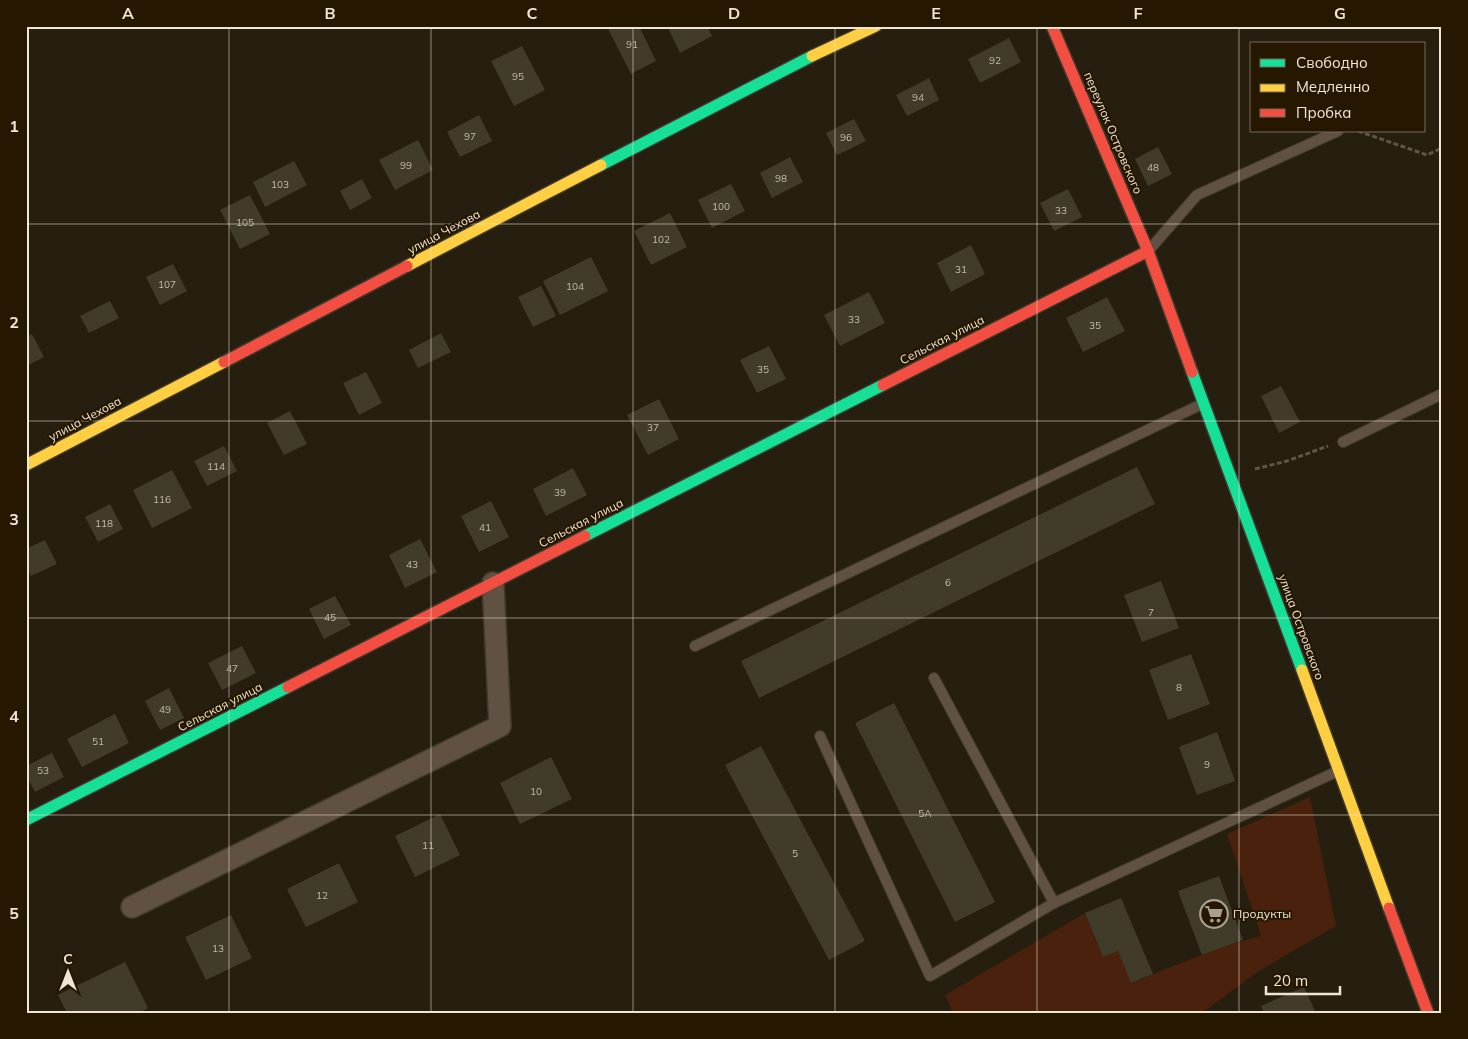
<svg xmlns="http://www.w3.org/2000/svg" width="1468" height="1039" viewBox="0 0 1468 1039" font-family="Mulish,sans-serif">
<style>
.green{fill:#49210c}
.building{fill:#413c29}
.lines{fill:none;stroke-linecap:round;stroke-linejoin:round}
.lane-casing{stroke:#40392c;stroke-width:12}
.street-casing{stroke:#40392c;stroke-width:24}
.fast-casing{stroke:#40392c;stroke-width:14}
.slow-casing{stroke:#40392c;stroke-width:14}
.jam-casing{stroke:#40392c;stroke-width:14}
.path{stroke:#615549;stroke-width:3;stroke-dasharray:5 2.5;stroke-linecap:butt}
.lane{stroke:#605142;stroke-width:10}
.street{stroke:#605142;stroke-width:21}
.fast{stroke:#16e098;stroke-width:11}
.slow{stroke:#ffcf43;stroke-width:11}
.jam{stroke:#f24e42;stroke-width:11}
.grid{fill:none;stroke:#f0e6d6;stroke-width:1;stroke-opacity:0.55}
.labels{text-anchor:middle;stroke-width:4;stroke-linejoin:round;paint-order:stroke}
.number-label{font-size:10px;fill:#c4bcab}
.street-label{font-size:12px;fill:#f0e6d6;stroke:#261700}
.poi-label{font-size:12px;fill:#f0e6d6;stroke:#261700;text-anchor:start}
.neatline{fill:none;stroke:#f0e6d6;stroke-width:2}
.grid-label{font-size:16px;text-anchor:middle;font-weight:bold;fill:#f0e6d6}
</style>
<rect width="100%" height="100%" fill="#261e0e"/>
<path class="green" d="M 1310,797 L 1336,926 L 1259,971 L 1202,1013 L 953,1013 L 945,995 L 1085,913 L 1103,957 L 1118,951 L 1132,983 C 1174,966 1216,947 1261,936 L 1227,834 Z"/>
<g class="building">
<path d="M 609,26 L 639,26 L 656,61 L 631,74 L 607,27 Z"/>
<path d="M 672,26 L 707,26 L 712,36 L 680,53 L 668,28 Z"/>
<path d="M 1009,38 L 1021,62 L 980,83 L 968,59 Z"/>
<path d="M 522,46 L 545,90 L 514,106 L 491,61 Z"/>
<path d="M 929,78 L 939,100 L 907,116 L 896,95 Z"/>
<path d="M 479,115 L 492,141 L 460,157 L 447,132 Z"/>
<path d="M 854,119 L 866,141 L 837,155 L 826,133 Z"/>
<path d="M 418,140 L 433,170 L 395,190 L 379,160 Z"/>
<path d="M 1158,147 L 1172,174 L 1148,186 L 1135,159 Z"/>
<path d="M 790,157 L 803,182 L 772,198 L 760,173 Z"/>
<path d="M 294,161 L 307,185 L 265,207 L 253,182 Z"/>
<path d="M 362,179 L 372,198 L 350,210 L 340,191 Z"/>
<path d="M 731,184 L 745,211 L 712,228 L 698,200 Z"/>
<path d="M 1068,189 L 1082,217 L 1054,231 L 1040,203 Z"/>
<path d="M 250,195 L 270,234 L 240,249 L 220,210 Z"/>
<path d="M 670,213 L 687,247 L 651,265 L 634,231 Z"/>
<path d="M 971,245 L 985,274 L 951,292 L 937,263 Z"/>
<path d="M 591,257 L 608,291 L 560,315 L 543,281 Z"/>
<path d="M 173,264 L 187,291 L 160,305 L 146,277 Z"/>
<path d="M 541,286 L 556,316 L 533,327 L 518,297 Z"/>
<path d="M 869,292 L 885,323 L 840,346 L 824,315 Z"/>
<path d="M 1107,297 L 1125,331 L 1083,352 L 1066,318 Z"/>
<path d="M 110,301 L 119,318 L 89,333 L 80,316 Z"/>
<path d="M 441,333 L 451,352 L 418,368 L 409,350 Z"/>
<path d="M 32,334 L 44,357 L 26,366 L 26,337 Z"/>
<path d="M 769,346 L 786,379 L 757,393 L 740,360 Z"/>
<path d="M 366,372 L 382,403 L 359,415 L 343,383 Z"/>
<path d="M 1281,386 L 1300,422 L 1279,433 L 1261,396 Z"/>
<path d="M 659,399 L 679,439 L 648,455 L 627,415 Z"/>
<path d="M 290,411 L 307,444 L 284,455 L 267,423 Z"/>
<path d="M 224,446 L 237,471 L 207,486 L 194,461 Z"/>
<path d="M 1137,467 L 1155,504 L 759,698 L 741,661 Z"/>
<path d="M 573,468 L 587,495 L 546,516 L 533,489 Z"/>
<path d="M 172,470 L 192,508 L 152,528 L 133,490 Z"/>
<path d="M 491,501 L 509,537 L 479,552 L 461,516 Z"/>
<path d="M 110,504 L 123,529 L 98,542 L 85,517 Z"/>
<path d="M 420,539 L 437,572 L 405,588 L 389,555 Z"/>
<path d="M 45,540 L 57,564 L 31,576 L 26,566 L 26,549 Z"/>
<path d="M 1161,581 L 1179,628 L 1142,642 L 1124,595 Z"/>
<path d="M 335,596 L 351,625 L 324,639 L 309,609 Z"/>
<path d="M 242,646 L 256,673 L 222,690 L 208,663 Z"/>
<path d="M 1191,654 L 1210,704 L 1168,720 L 1149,670 Z"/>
<path d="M 169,688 L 184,718 L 160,730 L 145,701 Z"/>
<path d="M 894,703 L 995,902 L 955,922 L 855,723 Z"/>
<path d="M 115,714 L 129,743 L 82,767 L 67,739 Z"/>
<path d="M 1217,732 L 1235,781 L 1197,795 L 1179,747 Z"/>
<path d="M 761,746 L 865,941 L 829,960 L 725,765 Z"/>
<path d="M 52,753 L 64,777 L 35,792 L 26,775 L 26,766 Z"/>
<path d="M 551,757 L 572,799 L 520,824 L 500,783 Z"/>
<path d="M 440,814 L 460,855 L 415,877 L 395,836 Z"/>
<path d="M 339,863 L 358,902 L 306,927 L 287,889 Z"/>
<path d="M 1219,876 L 1243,940 L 1202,955 L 1178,891 Z"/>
<path d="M 1121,898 L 1153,974 L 1131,983 L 1118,951 L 1103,957 L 1085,913 Z"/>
<path d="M 231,915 L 252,958 L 206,980 L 185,937 Z"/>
<path d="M 125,962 L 148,1008 L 139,1013 L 67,1013 L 58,995 Z"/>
<path d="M 1304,987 L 1316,1013 L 1264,1013 L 1261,1006 Z"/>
</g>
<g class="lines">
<defs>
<g id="lane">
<path d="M 1150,249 L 1197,195 L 1338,131"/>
<path d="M 1343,442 L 1442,394"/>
<path d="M 695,646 L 1202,404"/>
<path d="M 934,678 L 1054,903"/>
<path d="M 820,736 L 930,976 L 1054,903 L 1338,771"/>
</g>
<path id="street" d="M 132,907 L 500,726 L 493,583"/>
<g id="fast">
<path d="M 601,165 L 812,56"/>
<path d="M 1192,372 L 1302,670"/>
<path d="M 585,536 L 883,385"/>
<path d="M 26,820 L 288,687"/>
</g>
<g id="slow">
<path d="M 812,56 L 876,26"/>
<path d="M 407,266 L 601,165"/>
<path d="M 26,465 L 224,362"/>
<path d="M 1302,670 L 1389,908"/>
</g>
<g id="jam">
<path d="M 1052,26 L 1148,251 L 1192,372"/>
<path d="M 224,362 L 407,266"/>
<path d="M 883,385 L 1148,251"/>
<path d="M 288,687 L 585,536"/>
<path d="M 1389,908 L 1428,1013"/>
</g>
</defs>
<use href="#lane" class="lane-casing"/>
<use href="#street" class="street-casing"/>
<use href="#fast" class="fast-casing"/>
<use href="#slow" class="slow-casing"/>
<use href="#jam" class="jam-casing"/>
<g class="path">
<path d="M 1358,131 L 1427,155 L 1442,148"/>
<path d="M 1255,469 L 1287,461 L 1328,446"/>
</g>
<use href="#lane" class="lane"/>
<use href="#street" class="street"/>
<use href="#fast" class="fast"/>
<use href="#slow" class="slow"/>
<use href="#jam" class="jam"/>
</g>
<path class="grid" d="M 229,26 L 229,1013M 431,26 L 431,1013M 633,26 L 633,1013M 835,26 L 835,1013M 1037,26 L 1037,1013M 1239,26 L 1239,1013M 26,224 L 1442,224M 26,421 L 1442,421M 26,618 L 1442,618M 26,815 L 1442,815"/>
<defs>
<symbol id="supermarket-ring" viewBox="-11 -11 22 22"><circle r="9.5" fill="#261700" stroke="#a9a090" stroke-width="1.5"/><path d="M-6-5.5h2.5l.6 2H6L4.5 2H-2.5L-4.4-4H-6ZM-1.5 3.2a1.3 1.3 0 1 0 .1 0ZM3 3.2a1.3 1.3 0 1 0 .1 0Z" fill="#a9a090"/></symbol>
</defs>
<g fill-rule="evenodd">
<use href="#supermarket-ring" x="1198" y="898" width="32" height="32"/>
</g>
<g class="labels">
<g class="number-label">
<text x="632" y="48">91</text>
<text x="995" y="64">92</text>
<text x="518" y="80">95</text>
<text x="918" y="101">94</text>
<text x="470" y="140">97</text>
<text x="846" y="141">96</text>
<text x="406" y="169">99</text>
<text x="1153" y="171">48</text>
<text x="781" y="182">98</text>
<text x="280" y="188">103</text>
<text x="721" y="210">100</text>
<text x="1061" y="214">33</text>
<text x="245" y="226">105</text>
<text x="661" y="243">102</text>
<text x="961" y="273">31</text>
<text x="167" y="288">107</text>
<text x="575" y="290">104</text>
<text x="854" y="323">33</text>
<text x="1095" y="329">35</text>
<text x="763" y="373">35</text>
<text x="653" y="431">37</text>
<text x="216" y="470">114</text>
<text x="560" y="496">39</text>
<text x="162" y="503">116</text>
<text x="104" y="527">118</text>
<text x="485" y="531">41</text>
<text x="412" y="568">43</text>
<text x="948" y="586">6</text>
<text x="1151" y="616">7</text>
<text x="330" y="621">45</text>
<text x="232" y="672">47</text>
<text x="1179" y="691">8</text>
<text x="165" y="713">49</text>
<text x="98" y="745">51</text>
<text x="1207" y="768">9</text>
<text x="43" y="774">53</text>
<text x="536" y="795">10</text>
<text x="925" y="817">5А</text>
<text x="428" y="849">11</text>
<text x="795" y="857">5</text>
<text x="322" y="899">12</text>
<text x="218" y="952">13</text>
</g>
<g class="street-label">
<text transform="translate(1113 133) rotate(67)" y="4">переулок Островского</text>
<text transform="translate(444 232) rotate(-28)" y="4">улица Чехова</text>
<text transform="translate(942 340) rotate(-27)" y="4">Сельская улица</text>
<text transform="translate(85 419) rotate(-28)" y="4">улица Чехова</text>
<text transform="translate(581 523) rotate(-27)" y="4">Сельская улица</text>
<text transform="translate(1301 627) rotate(70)" y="4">улица Островского</text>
<text transform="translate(220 707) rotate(-27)" y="4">Сельская улица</text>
</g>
<g class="poi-label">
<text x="1233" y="918">Продукты</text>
</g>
</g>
<rect width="1468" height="1039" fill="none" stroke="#261700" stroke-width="55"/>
<rect x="1250" y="42" width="175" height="90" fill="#261700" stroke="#776a56"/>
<rect x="1260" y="59" width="25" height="8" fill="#16e098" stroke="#776a56"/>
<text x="1296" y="68" font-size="15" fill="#f0e6d6">Свободно</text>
<rect x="1260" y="84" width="25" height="8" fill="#ffcf43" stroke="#776a56"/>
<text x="1296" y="92" font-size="15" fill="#f0e6d6">Медленно</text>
<rect x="1260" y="109" width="25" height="8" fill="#f24e42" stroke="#776a56"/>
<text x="1296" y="118" font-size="15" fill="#f0e6d6">Пробка</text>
<g transform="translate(68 972)" stroke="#261700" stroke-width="4" paint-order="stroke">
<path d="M0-4L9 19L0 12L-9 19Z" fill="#f0e6d6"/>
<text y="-8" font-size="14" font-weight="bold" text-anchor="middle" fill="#f0e6d6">С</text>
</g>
<path d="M1266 986v8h74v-8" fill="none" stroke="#f0e6d6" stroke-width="2.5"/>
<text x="1273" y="986" font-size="15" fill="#f0e6d6" stroke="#261700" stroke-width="4" paint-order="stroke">20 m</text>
<rect x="28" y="28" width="1412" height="984" class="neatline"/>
<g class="grid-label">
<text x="128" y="19">A</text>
<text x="330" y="19">B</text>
<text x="532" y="19">C</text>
<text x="734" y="19">D</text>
<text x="936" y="19">E</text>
<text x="1138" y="19">F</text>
<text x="1340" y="19">G</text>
<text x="14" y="132">1</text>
<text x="14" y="328">2</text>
<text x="14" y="525">3</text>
<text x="14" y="722">4</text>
<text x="14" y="919">5</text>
</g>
</svg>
